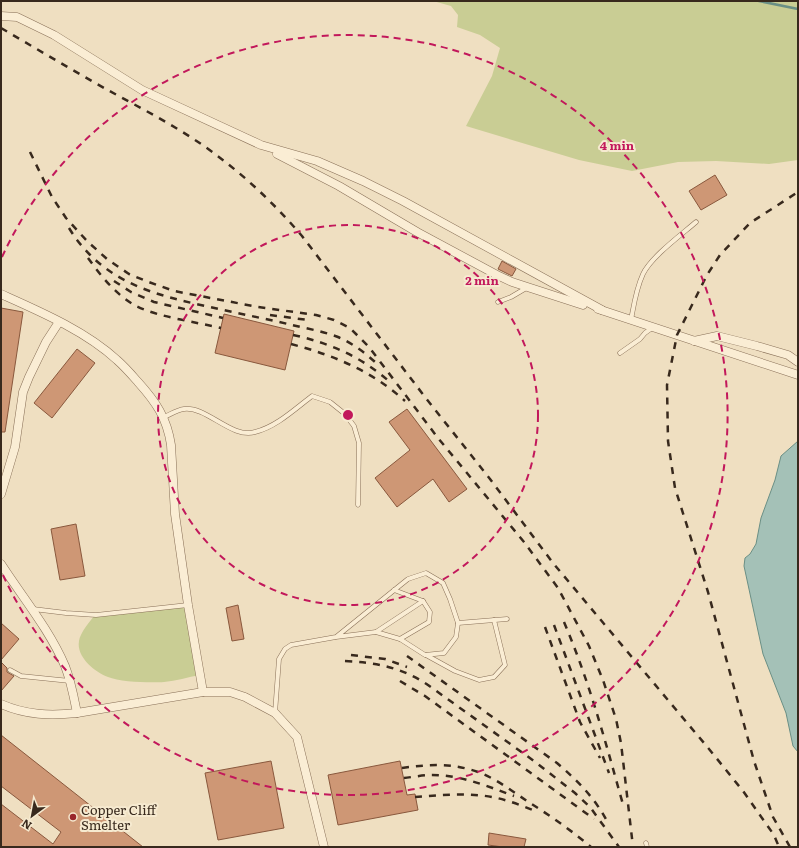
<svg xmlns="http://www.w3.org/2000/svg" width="799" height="848" viewBox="0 0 799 848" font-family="Literata,serif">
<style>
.green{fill:#c9cd94}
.water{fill:#a4c1b7;stroke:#6a8f85}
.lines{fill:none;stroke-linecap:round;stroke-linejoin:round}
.stream{stroke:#6a8f85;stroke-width:2.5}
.building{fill:#ce9775;stroke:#89583d}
.service-casing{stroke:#897058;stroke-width:5}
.minor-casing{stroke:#897058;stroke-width:9}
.service{stroke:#faedd4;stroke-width:4}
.minor{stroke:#faedd4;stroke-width:8}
.rail{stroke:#38291d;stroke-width:2.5;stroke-dasharray:7 7;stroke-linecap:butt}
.ring{fill:none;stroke:#c2185b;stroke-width:2;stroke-dasharray:7 5}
.poi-dot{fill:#99262c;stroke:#f6ead0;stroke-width:1.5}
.labels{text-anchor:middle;stroke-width:4;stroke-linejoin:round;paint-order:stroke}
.poi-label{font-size:13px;fill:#38291d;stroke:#f6ead0;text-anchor:start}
.centre{fill:#c2185b;stroke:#f6ead0;stroke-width:2}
.ring-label{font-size:12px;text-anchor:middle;font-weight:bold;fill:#c2185b;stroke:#f6ead0;stroke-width:4;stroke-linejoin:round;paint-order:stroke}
</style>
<rect width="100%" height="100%" fill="#efdfc1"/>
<g class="green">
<path d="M 433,1 L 798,1 L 798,160 L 769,164 L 716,161 L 678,162 L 632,171 L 579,160 L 466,126 L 492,76 L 500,48 L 480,35 L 457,27 L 458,15 L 451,6 Z"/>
<path d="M 187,606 L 200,675 C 188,677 176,681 164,682 C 150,683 120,682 108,677 C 95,672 76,657 79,641 C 80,633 90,621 95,615 Z"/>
</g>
<path class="water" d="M 798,441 L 798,752 L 793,746 L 786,713 L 763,654 L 744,566 L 745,558 L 750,554 L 756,544 L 761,518 L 775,480 L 781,456 Z"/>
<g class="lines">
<path class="stream" d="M 759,1 L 798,9"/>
</g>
<g class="building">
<path d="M 715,175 L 727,195 L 701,210 L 689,191 Z"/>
<path d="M 502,261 L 516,269 L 512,276 L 498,269 Z"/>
<path d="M 1,308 L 23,312 L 5,432 L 1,432 Z"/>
<path d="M 224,314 L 294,331 L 285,370 L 215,353 Z"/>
<path d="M 77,349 L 95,363 L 52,418 L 34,403 Z"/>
<path d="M 407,409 L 467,489 L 449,502 L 433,479 L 397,507 L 375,478 L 410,450 L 389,422 Z"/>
<path d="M 76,524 L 85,576 L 60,580 L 51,529 Z"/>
<path d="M 238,605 L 244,639 L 232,641 L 226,608 Z"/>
<path d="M 1,623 L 19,639 L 1,660 Z"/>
<path d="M 1,662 L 7,668 L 7,672 L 14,676 L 1,691 Z"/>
<path d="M 1,735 L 143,847 L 1,847 L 1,804 L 53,844 L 61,832 L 1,786 Z"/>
<path d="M 271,761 L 284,828 L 218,840 L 205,773 Z"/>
<path d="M 400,761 L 407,795 L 415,794 L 418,810 L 338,825 L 328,775 Z"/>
<path d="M 489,833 L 526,839 L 524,847 L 503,847 L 488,845 Z"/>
</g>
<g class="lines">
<defs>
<g id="service">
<path d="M 498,302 L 511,297 L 528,287"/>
<path d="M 631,320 C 634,304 636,289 643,274 C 651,257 681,235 696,222"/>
<path d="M 620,353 L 640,339 L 645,333 L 652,328"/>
<path d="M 164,417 C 171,414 177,410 184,409 C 207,406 231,439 255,432 C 276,427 295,409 312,396 L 330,402 L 345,414 L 354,426 L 359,443 L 358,505"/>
<path d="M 394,590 L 423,601 L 430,612 L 429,622 L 400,639"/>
<path d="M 33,609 L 66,613 L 96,615 L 188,605"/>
<path d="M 458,623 L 507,619"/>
<path d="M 376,632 L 423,601"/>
<path d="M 426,655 L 455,671 L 479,680 L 494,677 L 505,665 L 494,620"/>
<path d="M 10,670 L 21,676 L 70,681"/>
<path d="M 275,713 L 279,659 L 285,649 L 291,645 L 336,637 L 376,632 L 400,639 L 425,655 L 444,653 L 456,637 L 458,623 L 450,599 L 443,583 L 426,573 L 408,579 L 336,637"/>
<path d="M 646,843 L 647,847"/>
</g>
<g id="minor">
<path d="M 1,16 L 17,17 L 54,35 L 142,90 L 261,145 L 317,161 L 363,181 L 403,201 L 602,310"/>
<path d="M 277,154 L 339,186 L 417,232 L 497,275 L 512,282 L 583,305"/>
<path d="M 1,294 C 39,311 86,331 117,360 C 125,367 131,374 138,382 C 156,402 167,418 171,445 L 175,514 L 188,605 L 203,692"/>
<path d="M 598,309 L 798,375"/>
<path d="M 694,341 L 717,336 L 757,346 L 788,355 L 798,362"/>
<path d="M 1,494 L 15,447 L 23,392 L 29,377 L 46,342 L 59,322"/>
<path d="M 1,564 C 23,598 49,629 65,666 C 71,681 74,698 77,713"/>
<path d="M 1,704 C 26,715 50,716 77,713 L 203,692 L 230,692 L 245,697 L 275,713 L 297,737 L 324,847"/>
</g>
</defs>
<use href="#service" class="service-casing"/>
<use href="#minor" class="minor-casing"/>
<use href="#service" class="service"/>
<use href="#minor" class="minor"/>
<g class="rail">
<path d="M 1,28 C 35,48 69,68 104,88 C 137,106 172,124 204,146 C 241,172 273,202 302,236 L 425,397 L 490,479 L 553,563 L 709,749 L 743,791 L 774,835 L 779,847"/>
<path d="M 30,152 L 52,197 L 66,218 L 87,241 L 107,259 L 129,274 L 146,281 L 174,291 L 258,307 L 316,315 L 334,320 L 350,328 L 369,347 L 438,438 L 524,542 L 558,588 L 589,646 L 603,680 L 616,719 L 621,743 L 633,847"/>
<path d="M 69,228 C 102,282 154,295 210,307 C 236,313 262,318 288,324 C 304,328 322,331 338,337 C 352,343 364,352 375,362"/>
<path d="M 88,258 C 101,276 116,295 136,306 C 158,317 196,322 221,328"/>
<path d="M 114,281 L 131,292 L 154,302 L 223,318"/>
<path d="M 270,315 L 308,320"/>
<path d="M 293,335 C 330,343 362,357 391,383"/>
<path d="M 291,344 C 333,355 372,371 405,401"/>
<path d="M 564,622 C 590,683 606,744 624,808"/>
<path d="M 554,625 L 609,773"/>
<path d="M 545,627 L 580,722 L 600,758"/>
<path d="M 351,655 L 385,659 L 407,667"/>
<path d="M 407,656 L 557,763 C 579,782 596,799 609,825"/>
<path d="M 345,661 C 377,663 401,667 428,685 L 534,761 L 575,793 L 590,807 L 619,847"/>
<path d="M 400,681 L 425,696 L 594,819"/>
<path d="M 402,768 C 424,765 446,763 468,769 C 490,774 509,789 527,801 C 549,815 571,830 591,847"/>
<path d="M 404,778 C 413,777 423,775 432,775 C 461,775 487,786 514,796"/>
<path d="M 415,797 C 442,795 470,792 497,798 C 510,801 523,806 535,811"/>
<path d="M 790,847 L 773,817 L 754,761 L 708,592 L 675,488 L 668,441 L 667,385 L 677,335 L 707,275 L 720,255 L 750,223 L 798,192"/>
</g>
</g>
<g class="ring">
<circle cx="348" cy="415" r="190"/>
<path d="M2 257A380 380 0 1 1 2 573"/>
</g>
<circle class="poi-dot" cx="73" cy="817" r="4"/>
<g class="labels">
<g class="poi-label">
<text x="81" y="815">Copper Cliff<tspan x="81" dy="15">Smelter</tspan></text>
</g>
</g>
<circle cx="348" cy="415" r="6" class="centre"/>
<g class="ring-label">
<text x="617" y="150">4 min</text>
<text x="482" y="285">2 min</text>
</g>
<rect width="799" height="848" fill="none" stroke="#38291d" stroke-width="4"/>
<g transform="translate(32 816) rotate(212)" stroke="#f6ead0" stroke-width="3" paint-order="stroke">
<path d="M0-3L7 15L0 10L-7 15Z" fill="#38291d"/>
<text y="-6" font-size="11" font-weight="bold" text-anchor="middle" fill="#38291d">N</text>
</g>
</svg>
